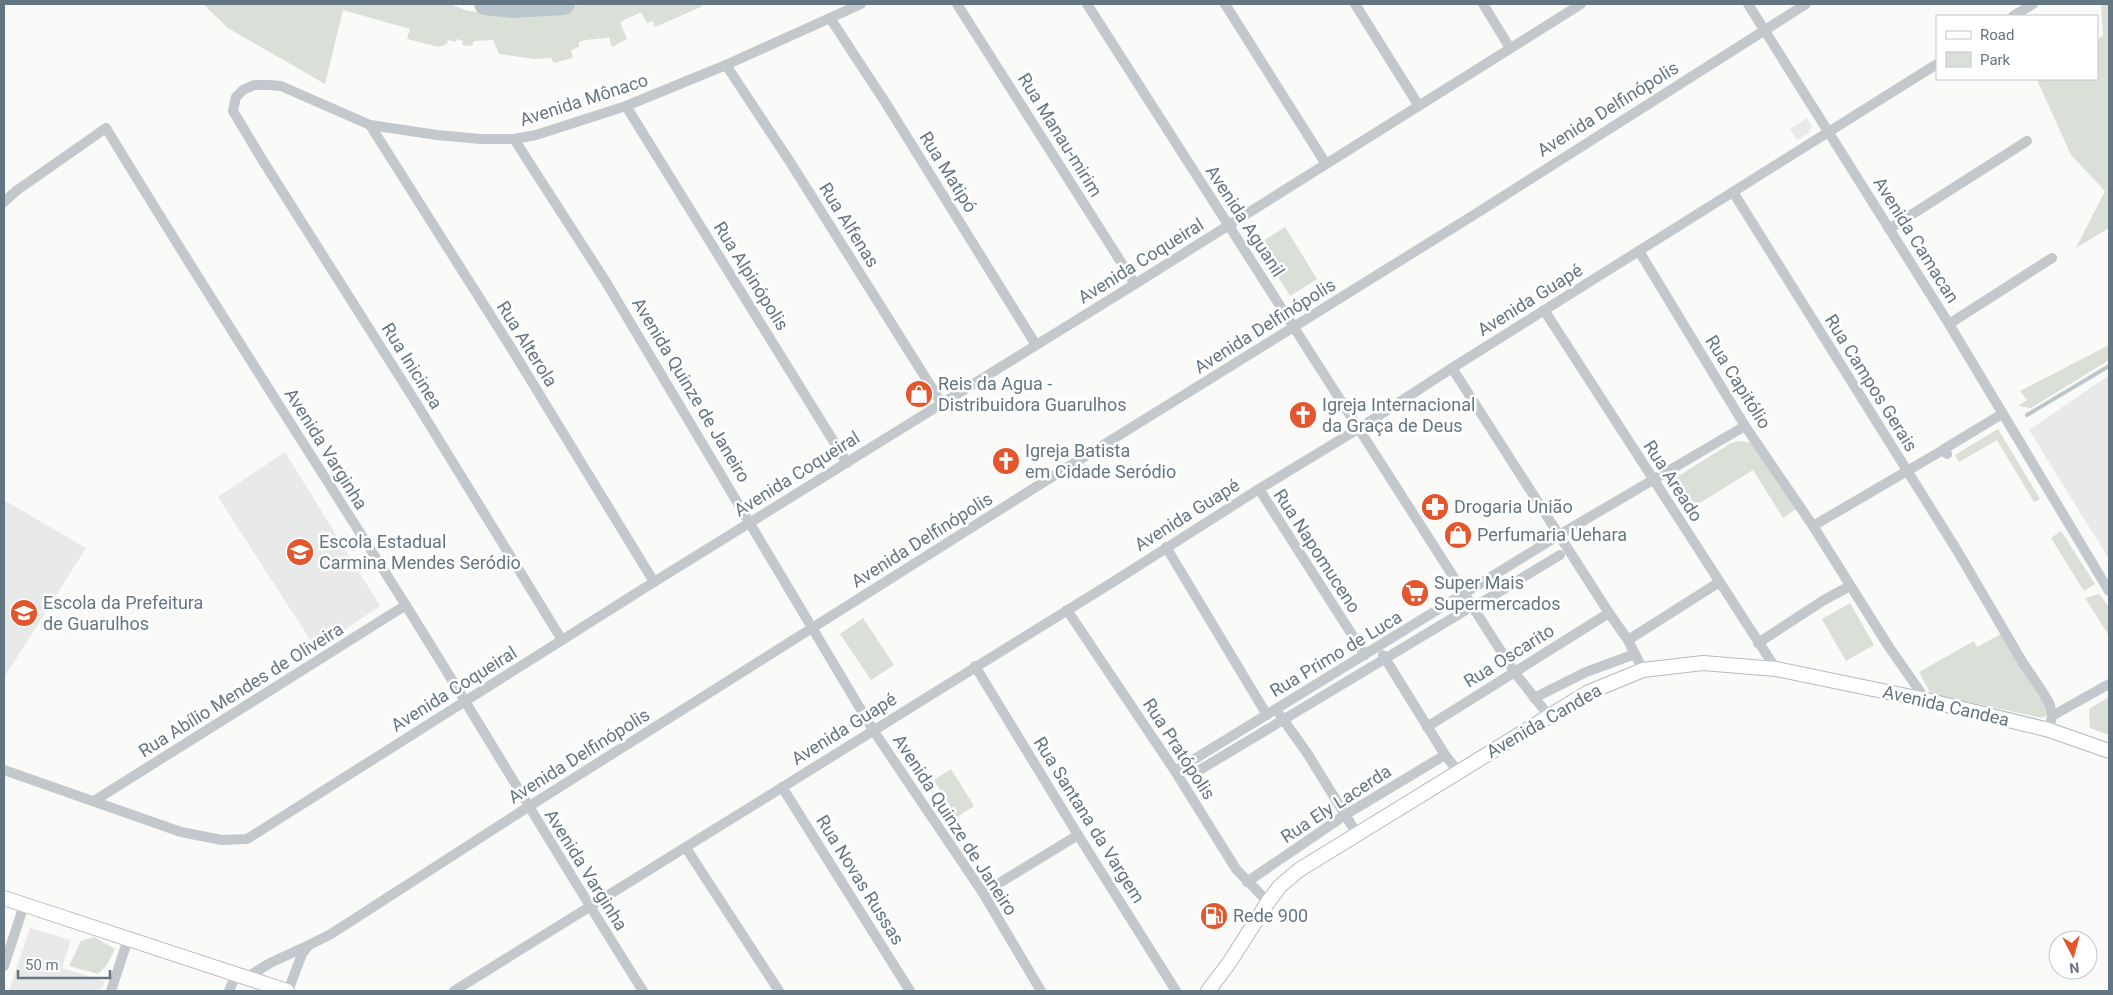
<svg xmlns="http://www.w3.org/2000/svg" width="2113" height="995" viewBox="0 0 2113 995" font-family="Roboto,sans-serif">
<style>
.built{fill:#e8e9e9}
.green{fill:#dadfd7}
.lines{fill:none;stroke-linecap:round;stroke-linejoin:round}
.stream{stroke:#bbc7cb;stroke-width:4}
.river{stroke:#bbc7cb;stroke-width:22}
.secondary-casing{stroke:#b3babf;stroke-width:16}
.minor{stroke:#c3c8cc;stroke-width:10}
.secondary{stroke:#fff;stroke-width:14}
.labels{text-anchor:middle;stroke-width:5;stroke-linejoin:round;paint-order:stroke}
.street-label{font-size:18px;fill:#657683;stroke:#fff}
.poi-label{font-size:18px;fill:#657683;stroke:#fff;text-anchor:start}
</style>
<rect width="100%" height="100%" fill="#fafaf8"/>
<g class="built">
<path d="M 1807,118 L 1812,126 L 1809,133 L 1797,140 L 1790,129 Z"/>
<path d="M 2109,375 L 2109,559 L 2029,430 Z"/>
<path d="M 285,452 L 380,606 L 316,649 L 218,497 Z"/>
<path d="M 4,500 L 86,548 L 4,678 Z"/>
<path d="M 30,928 L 71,940 L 62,968 L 105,981 L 101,991 L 9,991 Z"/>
</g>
<g class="green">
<path d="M 203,4 L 450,4 L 468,11 L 514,15 L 586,4 L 702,4 L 703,6 L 655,27 L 653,21 L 647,23 L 641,12 L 620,22 L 627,39 L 612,47 L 609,37 C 598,40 589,38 579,42 L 579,47 L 571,50 L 573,58 L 554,63 L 551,58 L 534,59 L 499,54 L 493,40 L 474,41 L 472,46 L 462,45 L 463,41 L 457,39 L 455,42 L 448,40 L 447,44 L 438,47 L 407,39 L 410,29 L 343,10 L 325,84 L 228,28 Z"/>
<path d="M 2101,4 L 2109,4 L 2109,228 L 2076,248 L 2105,191 L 2071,155 L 2037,80 L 2097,79 L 2097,40 L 2103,35 Z"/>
<path d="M 1285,227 L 1317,279 L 1290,296 L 1258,244 Z"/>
<path d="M 2109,345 L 2109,360 L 2031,408 L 2018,406 L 2027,400 L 2020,391 Z"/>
<path d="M 1998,429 L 2040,499 L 2034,502 L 1997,440 L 1959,462 L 1955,455 Z"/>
<path d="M 1738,441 L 1752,443 L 1796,509 L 1783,518 L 1753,470 L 1687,511 L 1672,488 L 1674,479 L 1731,443 Z"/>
<path d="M 2061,531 L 2095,584 L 2084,591 L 2051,538 Z"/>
<path d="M 2099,594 L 2109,607 L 2109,636 L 2085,598 Z"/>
<path d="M 1850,603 L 1874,645 L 1846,661 L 1822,619 Z"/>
<path d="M 863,618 L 894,665 L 871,680 L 840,634 Z"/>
<path d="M 2001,634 L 2051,713 L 2042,718 L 1931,694 L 1919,672 L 1974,641 L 1977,647 Z"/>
<path d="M 2109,697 L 2109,735 L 2090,728 L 2089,709 Z"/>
<path d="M 951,769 L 974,806 L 957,817 L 934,780 Z"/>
<path d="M 94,937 L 115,949 L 107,965 L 98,974 L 69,966 L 81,941 Z"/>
</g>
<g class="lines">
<path class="stream" d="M 2027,415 L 2109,366"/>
<path class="river" d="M 485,4 L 512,7 L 564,4"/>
<defs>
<g id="secondary">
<path d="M 4,898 L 287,991"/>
<path d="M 1208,991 L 1229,963 L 1268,902 L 1280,886 L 1299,870 L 1587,693 L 1643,670 L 1703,663 L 1776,669 L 1926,700 L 2049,730 L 2109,751"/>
</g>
</defs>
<use href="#secondary" class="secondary-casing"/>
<g class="minor">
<path d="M 957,4 L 1135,284"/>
<path d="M 1087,4 L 1515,673 L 1549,716"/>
<path d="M 1225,4 L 1326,164"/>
<path d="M 1355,4 L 1419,106"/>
<path d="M 1483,4 L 1510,48"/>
<path d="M 1748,4 L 1949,324 L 2109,591"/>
<path d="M 2013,16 L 2033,4"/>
<path d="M 830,18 L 887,105 L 1036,345"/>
<path d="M 726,65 L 792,165 L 942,404"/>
<path d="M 626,106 L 847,463"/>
<path d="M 370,125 L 508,343 L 654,582"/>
<path d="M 514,139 L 606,282 L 873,730 L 983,893 L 1041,991"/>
<path d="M 1733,192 L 1958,552 L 2023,663 L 2044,694 L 2050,705 L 2052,716 L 2049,730"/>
<path d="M 4,202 L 16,191 L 106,128 C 203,288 305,445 405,604 C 485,732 562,863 643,991"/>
<path d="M 1889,229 L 2027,141"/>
<path d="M 1639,251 L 1745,426 L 1813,526 L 1889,647 L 1926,700"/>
<path d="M 1544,310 L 1776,669"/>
<path d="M 1949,324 L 2052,258"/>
<path d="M 1452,368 L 1609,613 L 1628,640 L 1643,670"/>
<path d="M 1259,489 L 1365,655"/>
<path d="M 1813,526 L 1943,450 L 1947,454 L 1944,449 L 2002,414"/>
<path d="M 1166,547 L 1267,715"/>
<path d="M 1474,607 L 1560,555"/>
<path d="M 1067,610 L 1175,771 L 1236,869 L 1268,902"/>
<path d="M 562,640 L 415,401 L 263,161 L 233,111 L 236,97 L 243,90 L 254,85 L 268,85 L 281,86 L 370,125 L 437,135 L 480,139 L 514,139 L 536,135 L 626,106 L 726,65 L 861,4"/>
<path d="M 1628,640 L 1718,583"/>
<path d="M 1758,643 L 1824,600 L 1850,586"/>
<path d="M 1383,655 L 1445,755 L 1458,771"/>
<path d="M 975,666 L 1078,835 L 1176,991"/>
<path d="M 1534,698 L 1586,672 L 1635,654"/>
<path d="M 1280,715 L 1307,753 L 1357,834"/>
<path d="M 2052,716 L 2109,684"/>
<path d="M 1427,727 L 1609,613"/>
<path d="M 4,770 L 181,832 L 222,840 L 247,839 L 654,582 L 1135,284 L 1581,4"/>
<path d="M 1175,771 L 1559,535 L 1745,426"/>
<path d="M 1198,771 L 1466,610"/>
<path d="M 782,787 L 910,991"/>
<path d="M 94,801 L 406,605"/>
<path d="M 686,848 L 779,991"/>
<path d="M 1247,882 L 1345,815 L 1445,755"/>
<path d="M 983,893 L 1078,835"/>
<path d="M 309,945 L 331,934 L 528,807 L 1047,480 L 1477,213 L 1806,4"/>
<path d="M 4,966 L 24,905"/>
<path d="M 246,978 L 270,963 L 309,945 L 302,954 L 288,991"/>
<path d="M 111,991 L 128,939"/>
<path d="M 229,991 L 236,974"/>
<path d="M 454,991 L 1113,582 L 1259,489 L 1358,429 L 1452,368 L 1937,64"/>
</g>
<use href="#secondary" class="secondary"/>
</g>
<defs>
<symbol id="shop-disc" viewBox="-11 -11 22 22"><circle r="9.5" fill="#e4572e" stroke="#fff"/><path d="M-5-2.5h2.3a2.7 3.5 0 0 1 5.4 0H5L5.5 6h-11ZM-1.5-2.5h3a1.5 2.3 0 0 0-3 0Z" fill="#fff"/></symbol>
<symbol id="church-disc" viewBox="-11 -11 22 22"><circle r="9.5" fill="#e4572e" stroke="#fff"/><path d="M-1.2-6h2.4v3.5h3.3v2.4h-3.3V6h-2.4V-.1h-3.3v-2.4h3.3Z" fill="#fff"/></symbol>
<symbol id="pharmacy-disc" viewBox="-11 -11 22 22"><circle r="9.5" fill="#e4572e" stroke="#fff"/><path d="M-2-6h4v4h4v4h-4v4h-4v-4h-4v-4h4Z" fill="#fff"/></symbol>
<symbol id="school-disc" viewBox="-11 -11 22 22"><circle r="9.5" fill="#e4572e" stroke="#fff"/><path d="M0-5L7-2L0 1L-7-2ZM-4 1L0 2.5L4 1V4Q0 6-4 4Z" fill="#fff"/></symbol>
<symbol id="supermarket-disc" viewBox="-11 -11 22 22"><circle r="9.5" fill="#e4572e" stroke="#fff"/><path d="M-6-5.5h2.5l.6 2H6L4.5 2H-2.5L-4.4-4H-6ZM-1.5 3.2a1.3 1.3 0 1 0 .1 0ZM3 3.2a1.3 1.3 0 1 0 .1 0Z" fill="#fff"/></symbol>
<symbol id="fuel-disc" viewBox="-11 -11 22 22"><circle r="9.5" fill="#e4572e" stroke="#fff"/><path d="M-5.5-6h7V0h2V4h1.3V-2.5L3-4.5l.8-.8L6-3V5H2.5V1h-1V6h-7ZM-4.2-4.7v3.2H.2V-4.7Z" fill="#fff"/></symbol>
</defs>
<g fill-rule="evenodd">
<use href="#shop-disc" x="903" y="378" width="32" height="32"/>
<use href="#church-disc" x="1287" y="399" width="32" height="32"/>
<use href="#church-disc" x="990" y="445" width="32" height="32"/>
<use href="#pharmacy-disc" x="1419" y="491" width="32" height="32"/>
<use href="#shop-disc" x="1442" y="519" width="32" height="32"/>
<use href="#school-disc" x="284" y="536" width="32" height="32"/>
<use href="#supermarket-disc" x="1399" y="577" width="32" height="32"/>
<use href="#school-disc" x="8" y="597" width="32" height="32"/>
<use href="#fuel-disc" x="1198" y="900" width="32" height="32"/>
</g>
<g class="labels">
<g class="street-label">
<text transform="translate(584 100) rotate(-18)" y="6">Avenida Mônaco</text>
<text transform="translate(1608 109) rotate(-32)" y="6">Avenida Delfinópolis</text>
<text transform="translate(1060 135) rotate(58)" y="6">Rua Manau-mirim</text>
<text transform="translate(948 172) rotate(58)" y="6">Rua Matipó</text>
<text transform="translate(1245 221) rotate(57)" y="6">Avenida Aguanil</text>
<text transform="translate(849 225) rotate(58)" y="6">Rua Alfenas</text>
<text transform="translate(1916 240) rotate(58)" y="6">Avenida Camacan</text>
<text transform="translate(1141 261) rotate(-32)" y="6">Avenida Coqueiral</text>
<text transform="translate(751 276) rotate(58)" y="6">Rua Alpinópolis</text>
<text transform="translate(1530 300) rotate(-32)" y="6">Avenida Guapé</text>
<text transform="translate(1265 326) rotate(-32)" y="6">Avenida Delfinópolis</text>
<text transform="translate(527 344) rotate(58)" y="6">Rua Alterola</text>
<text transform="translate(412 366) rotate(58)" y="6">Rua Inicinea</text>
<text transform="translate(1738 382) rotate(58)" y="6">Rua Capitólio</text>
<text transform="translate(1871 383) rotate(58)" y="6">Rua Campos Gerais</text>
<text transform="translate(691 390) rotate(59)" y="6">Avenida Quinze de Janeiro</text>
<text transform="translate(326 449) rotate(58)" y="6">Avenida Varginha</text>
<text transform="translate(797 474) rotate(-32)" y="6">Avenida Coqueiral</text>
<text transform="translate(1673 481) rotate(57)" y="6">Rua Areado</text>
<text transform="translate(1187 515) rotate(-32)" y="6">Avenida Guapé</text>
<text transform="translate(922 540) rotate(-32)" y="6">Avenida Delfinópolis</text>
<text transform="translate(1317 551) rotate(57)" y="6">Rua Napomuceno</text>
<text transform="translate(1336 654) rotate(-31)" y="6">Rua Primo de Luca</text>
<text transform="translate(1509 656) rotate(-32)" y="6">Rua Oscarito</text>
<text transform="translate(454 689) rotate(-32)" y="6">Avenida Coqueiral</text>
<text transform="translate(241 690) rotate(-32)" y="6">Rua Abílio Mendes de Oliveira</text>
<text transform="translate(1946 706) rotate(13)" y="6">Avenida Candea</text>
<text transform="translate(1544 721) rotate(-30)" y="6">Avenida Candea</text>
<text transform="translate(844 729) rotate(-32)" y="6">Avenida Guapé</text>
<text transform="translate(1179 749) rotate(57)" y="6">Rua Pratópolis</text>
<text transform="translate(579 756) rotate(-32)" y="6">Avenida Delfinópolis</text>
<text transform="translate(1336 804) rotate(-33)" y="6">Rua Ely Lacerda</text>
<text transform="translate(1089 820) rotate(58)" y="6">Rua Santana da Vargem</text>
<text transform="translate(955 825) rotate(57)" y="6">Avenida Quinze de Janeiro</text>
<text transform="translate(586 870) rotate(58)" y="6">Avenida Varginha</text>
<text transform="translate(860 880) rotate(58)" y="6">Rua Novas Russas</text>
</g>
<g class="poi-label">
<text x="938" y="390">Reis da Agua -<tspan x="938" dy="21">Distribuidora Guarulhos</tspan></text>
<text x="1322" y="411">Igreja Internacional<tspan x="1322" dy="21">da Graça de Deus</tspan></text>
<text x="1025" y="457">Igreja Batista<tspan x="1025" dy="21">em Cidade Seródio</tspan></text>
<text x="1454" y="513">Drogaria União</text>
<text x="1477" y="541">Perfumaria Uehara</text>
<text x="319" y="548">Escola Estadual<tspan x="319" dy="21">Carmina Mendes Seródio</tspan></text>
<text x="1434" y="589">Super Mais<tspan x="1434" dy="21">Supermercados</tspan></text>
<text x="43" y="609">Escola da Prefeitura<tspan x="43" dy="21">de Guarulhos</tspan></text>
<text x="1233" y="922">Rede 900</text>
</g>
</g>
<rect width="2113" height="995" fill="none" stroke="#657683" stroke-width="10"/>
<rect x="1936" y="15" width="162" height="65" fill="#ffffff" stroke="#c1c8cd"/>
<rect x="1946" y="31" width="25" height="8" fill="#ffffff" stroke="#c1c8cd"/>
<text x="1980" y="40" font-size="15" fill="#657683">Road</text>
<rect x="1946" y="52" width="25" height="15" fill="#dadfd7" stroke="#c1c8cd"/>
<text x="1980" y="65" font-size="15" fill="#657683">Park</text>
<g transform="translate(2073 955) rotate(174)"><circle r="24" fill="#ffffff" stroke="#c1c8cd"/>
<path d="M0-4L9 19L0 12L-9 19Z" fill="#e4572e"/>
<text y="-8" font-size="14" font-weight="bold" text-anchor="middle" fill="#657683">N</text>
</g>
<path d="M18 970v8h92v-8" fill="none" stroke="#657683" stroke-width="2.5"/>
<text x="25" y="970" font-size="15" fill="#657683" stroke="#ffffff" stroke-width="4" paint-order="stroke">50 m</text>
</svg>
